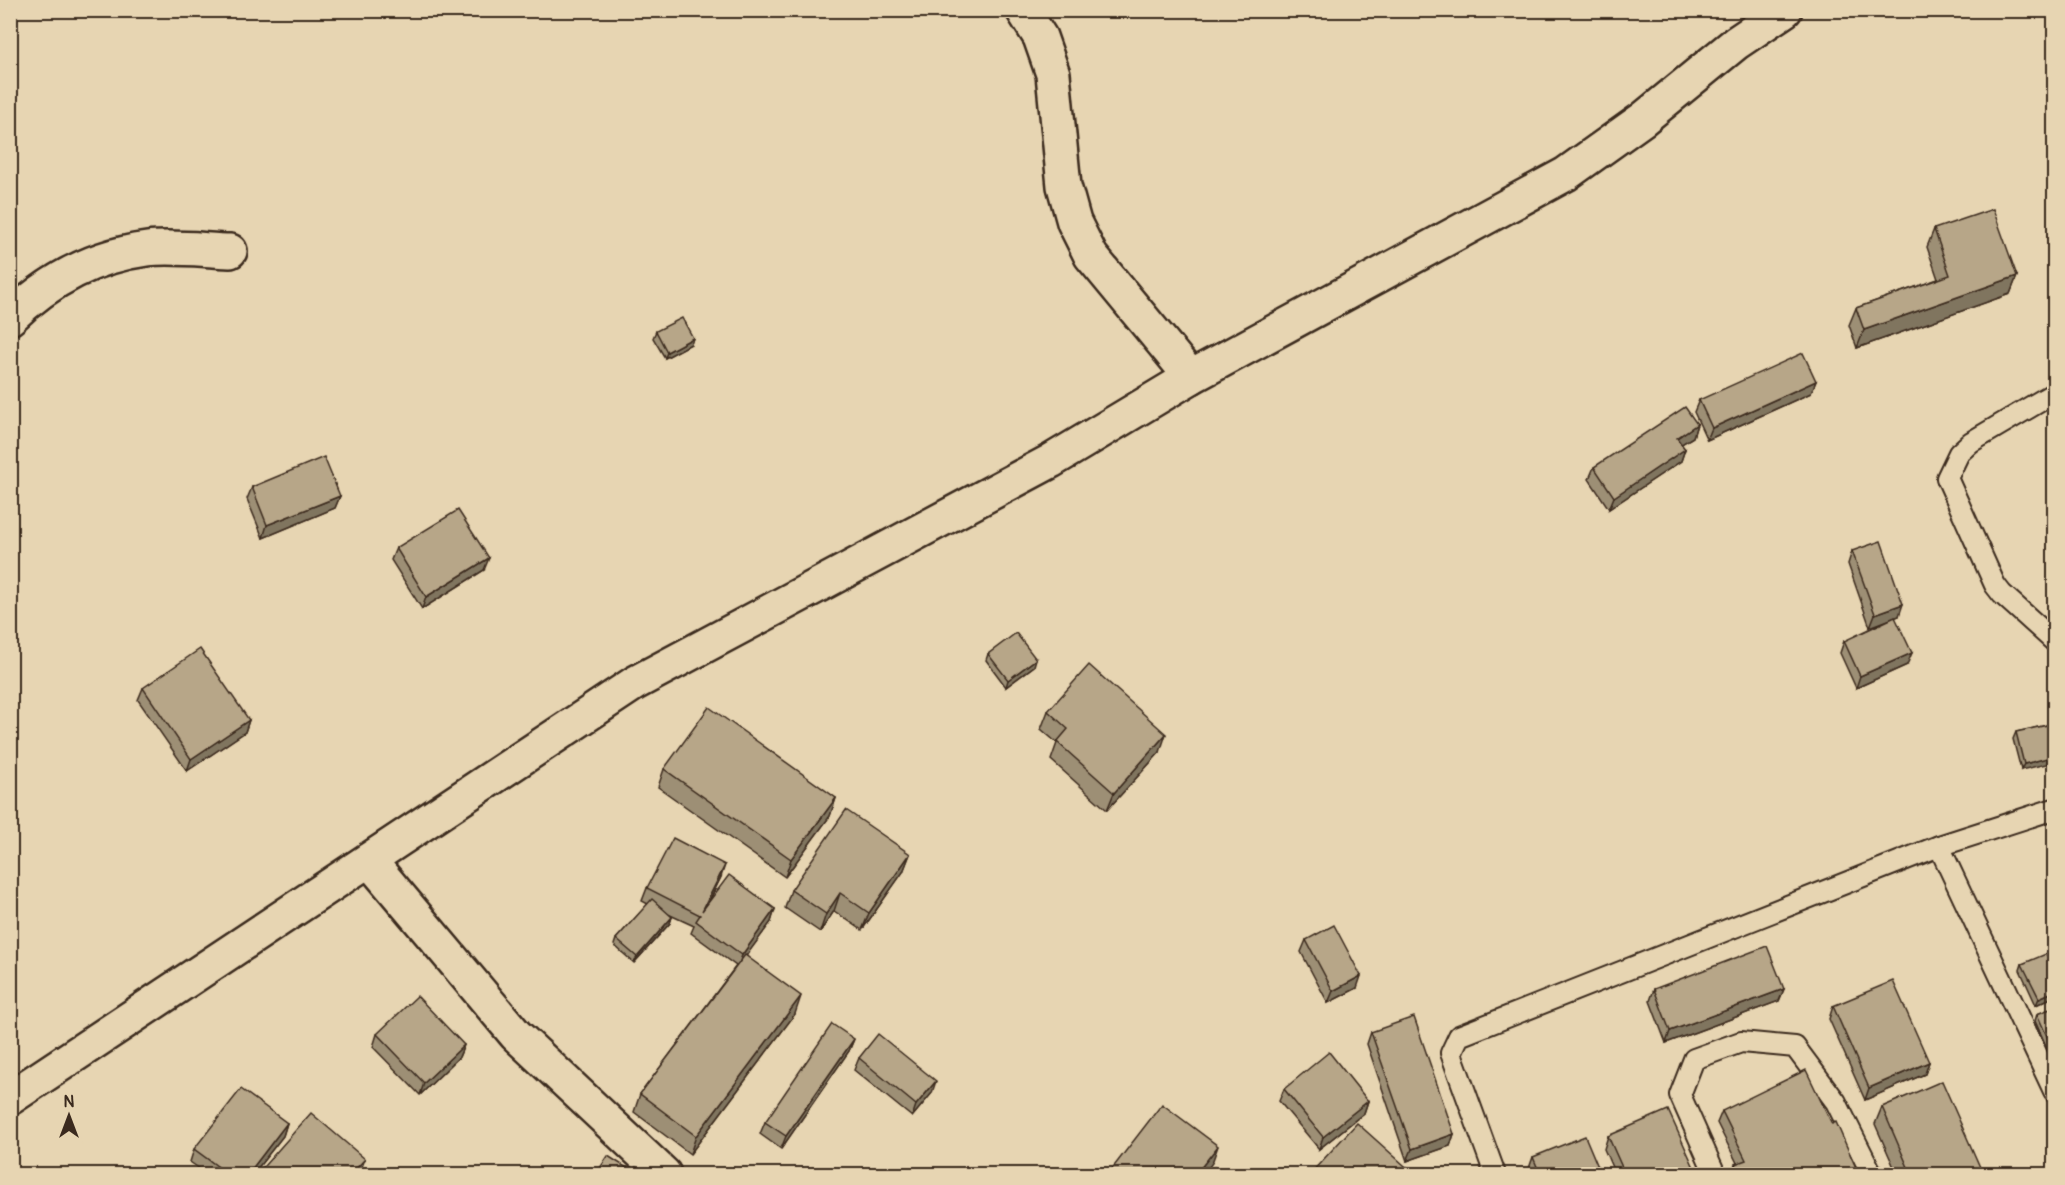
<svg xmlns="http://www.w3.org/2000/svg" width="2065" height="1185" viewBox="0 0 2065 1185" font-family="Pangolin,sans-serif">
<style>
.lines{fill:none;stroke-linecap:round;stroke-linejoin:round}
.service-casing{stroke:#3b2a1e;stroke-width:24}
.minor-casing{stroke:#3b2a1e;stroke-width:38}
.service{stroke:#e7d5b2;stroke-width:20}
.minor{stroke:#e7d5b2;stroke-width:33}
.wall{fill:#9d8f75;stroke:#3b2a1e;stroke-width:1.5}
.shaded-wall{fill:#80745f;stroke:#3b2a1e;stroke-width:1.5}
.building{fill:#b7a688;stroke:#3b2a1e;stroke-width:1.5}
</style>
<rect width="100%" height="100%" fill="#e7d5b2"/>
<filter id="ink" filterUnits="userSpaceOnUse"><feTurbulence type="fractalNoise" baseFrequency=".0167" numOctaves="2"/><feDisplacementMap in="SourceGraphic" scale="12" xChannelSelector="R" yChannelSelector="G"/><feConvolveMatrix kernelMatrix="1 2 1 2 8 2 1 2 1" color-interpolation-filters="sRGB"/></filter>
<g filter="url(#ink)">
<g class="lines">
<defs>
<g id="service">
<path d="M 2054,393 L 1971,442 L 1959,453 L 1947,478 L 1995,585 L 2002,594 L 2054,641"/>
<path d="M 1939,846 L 2054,1091"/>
<path d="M 1495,1174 L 1451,1053 L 1459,1036 L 1939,846 L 2054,809"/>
<path d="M 1715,1174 L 1680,1095 L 1694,1059 L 1741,1042 L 1795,1047 L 1836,1102 L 1872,1174"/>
</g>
<g id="minor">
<path d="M 1023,10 L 1040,37 L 1053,74 L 1064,186 L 1074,222 L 1091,256 L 1191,377"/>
<path d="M 10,318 C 48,281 94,256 147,249 C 174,246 203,250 230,251"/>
<path d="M 369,860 L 516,1035 L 664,1174"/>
<path d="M 10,1098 L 635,683 L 1051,461 L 1191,377 L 1566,174 L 1643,119 L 1736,43 L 1785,10"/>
</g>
</defs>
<use href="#service" class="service-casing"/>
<use href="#minor" class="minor-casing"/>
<use href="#service" class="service"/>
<use href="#minor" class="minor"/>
</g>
<g class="wall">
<path d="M 1934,229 L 2017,276 L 2010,294 L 1857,348 L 1849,325 L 1856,308 L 1938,279 L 1927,247 Z"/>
<path d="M 656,331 L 693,338 L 691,344 L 665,358 L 653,338 Z"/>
<path d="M 1816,381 L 1811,393 L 1707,440 L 1694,412 L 1699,400 Z"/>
<path d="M 1697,424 L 1693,437 L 1681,444 L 1685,449 L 1681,461 L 1609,509 L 1589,479 L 1594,467 Z"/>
<path d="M 252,487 L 340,496 L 335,508 L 263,538 L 247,499 Z"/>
<path d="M 396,548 L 484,570 L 422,609 L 391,560 Z"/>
<path d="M 1852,551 L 1899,616 L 1870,627 L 1848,564 Z"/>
<path d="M 1844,641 L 1907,665 L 1856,688 L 1840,653 Z"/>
<path d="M 988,654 L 1034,666 L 1006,687 L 986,660 Z"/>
<path d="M 143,688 L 249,720 L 245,732 L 187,771 L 138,700 Z"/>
<path d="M 1048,711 L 1160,752 L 1107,810 L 1051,760 L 1057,743 L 1041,729 Z"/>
<path d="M 2052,724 L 2021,770 L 2013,739 L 2016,732 Z"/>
<path d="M 664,769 L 836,798 L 830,816 L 785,877 L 658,787 Z"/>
<path d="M 910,854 L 903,872 L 862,930 L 834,911 L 820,932 L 785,908 L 791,890 Z"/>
<path d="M 721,877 L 708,904 L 775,909 L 771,922 L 746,955 L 795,1014 L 690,1154 L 634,1112 L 640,1094 L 736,966 L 691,933 L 694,926 L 668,914 L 672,917 L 670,923 L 634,963 L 614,945 L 616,939 L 648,904 L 642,901 L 647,888 Z"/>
<path d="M 1306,940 L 1357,988 L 1328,1003 L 1301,952 Z"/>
<path d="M 2022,964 L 2055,972 L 2055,996 L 2036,1005 L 2020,970 Z"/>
<path d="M 1654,989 L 1784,989 L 1779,1001 L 1666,1043 L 1650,1001 Z"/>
<path d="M 1833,1006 L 1929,1062 L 1925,1074 L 1865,1100 L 1829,1019 Z"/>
<path d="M 2055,1007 L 2055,1047 L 2048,1050 L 2035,1021 L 2037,1014 Z"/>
<path d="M 1371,1032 L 1454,1134 L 1450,1146 L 1407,1161 L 1367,1044 Z"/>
<path d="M 377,1034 L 464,1045 L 459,1057 L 420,1095 L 373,1047 Z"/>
<path d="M 854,1039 L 849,1051 L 781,1149 L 760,1134 L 765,1122 Z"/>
<path d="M 859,1058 L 932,1093 L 912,1117 L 854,1070 Z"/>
<path d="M 1284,1089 L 1368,1101 L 1364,1113 L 1319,1149 L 1279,1101 Z"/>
<path d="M 1882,1107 L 1983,1174 L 1897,1174 L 1875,1124 Z"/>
<path d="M 1722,1111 L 1832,1124 L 1857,1170 L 1855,1174 L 1731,1174 L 1735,1164 L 1737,1163 L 1717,1123 Z"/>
<path d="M 287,1123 L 283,1136 L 253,1174 L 207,1174 L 190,1162 L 194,1149 Z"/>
<path d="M 1608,1136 L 1697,1174 L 1615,1174 L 1604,1149 Z"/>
<path d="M 1533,1157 L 1601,1174 L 1527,1174 Z"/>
</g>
<g class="shaded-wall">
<path d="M 2017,276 L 2010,294 L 1857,348 L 1864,330 Z"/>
<path d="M 693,338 L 691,344 L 665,358 L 667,352 Z"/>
<path d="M 1816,381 L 1811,393 L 1707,440 L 1712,428 Z"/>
<path d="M 1697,424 L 1693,437 L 1672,450 L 1677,438 Z"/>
<path d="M 1685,449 L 1681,461 L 1609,509 L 1614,497 Z"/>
<path d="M 340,496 L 335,508 L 263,538 L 267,525 Z"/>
<path d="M 489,558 L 484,570 L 422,609 L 426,597 Z"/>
<path d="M 1903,604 L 1899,616 L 1870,627 L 1875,614 Z"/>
<path d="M 1912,653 L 1907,665 L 1856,688 L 1860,676 Z"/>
<path d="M 1036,659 L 1034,666 L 1006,687 L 1008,680 Z"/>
<path d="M 249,720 L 245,732 L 187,771 L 191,759 Z"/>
<path d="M 1166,734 L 1160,752 L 1107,810 L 1114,793 Z"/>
<path d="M 2055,756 L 2055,762 L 2021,770 L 2024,764 Z"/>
<path d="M 836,798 L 830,816 L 785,877 L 791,859 Z"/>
<path d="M 910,854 L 903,872 L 862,930 L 869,913 Z"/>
<path d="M 725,865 L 721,877 L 698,923 L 702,911 Z"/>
<path d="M 840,893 L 834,911 L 820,932 L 826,914 Z"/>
<path d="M 775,909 L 771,922 L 738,967 L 742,955 Z"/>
<path d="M 672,917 L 670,923 L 634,963 L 637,957 Z"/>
<path d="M 1361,976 L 1357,988 L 1328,1003 L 1333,991 Z"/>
<path d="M 1784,989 L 1779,1001 L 1666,1043 L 1670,1031 Z"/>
<path d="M 2055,991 L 2055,996 L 2036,1005 L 2039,998 Z"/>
<path d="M 801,996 L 795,1014 L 690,1154 L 696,1136 Z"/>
<path d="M 854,1039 L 849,1051 L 781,1149 L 786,1136 Z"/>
<path d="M 2055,1042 L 2055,1047 L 2048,1050 L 2050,1043 Z"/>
<path d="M 464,1045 L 459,1057 L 420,1095 L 424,1083 Z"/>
<path d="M 1929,1062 L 1925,1074 L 1865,1100 L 1869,1088 Z"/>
<path d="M 936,1081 L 932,1093 L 912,1117 L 916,1105 Z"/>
<path d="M 1368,1101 L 1364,1113 L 1319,1149 L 1323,1137 Z"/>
<path d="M 287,1123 L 283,1136 L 253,1174 L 248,1174 Z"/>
<path d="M 1454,1134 L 1450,1146 L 1407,1161 L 1412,1149 Z"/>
<path d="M 1218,1146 L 1212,1163 L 1204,1174 L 1196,1174 Z"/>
<path d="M 365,1159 L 360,1172 L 358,1174 L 351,1174 Z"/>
<path d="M 1857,1170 L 1855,1174 L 1845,1174 Z"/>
</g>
<g class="building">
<path d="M 1993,209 L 2017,276 L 1864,330 L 1856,308 L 1950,275 L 1934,229 Z"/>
<path d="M 682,318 L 693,338 L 667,352 L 656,331 Z"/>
<path d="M 1803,353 L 1816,381 L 1712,428 L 1699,400 Z"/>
<path d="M 1685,407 L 1697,424 L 1677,438 L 1685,449 L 1614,497 L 1594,467 Z"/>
<path d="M 324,457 L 340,496 L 267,525 L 252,487 Z"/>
<path d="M 458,510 L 489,558 L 426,597 L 396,548 Z"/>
<path d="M 1881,541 L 1903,604 L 1875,614 L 1852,551 Z"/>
<path d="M 1895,617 L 1912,653 L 1860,676 L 1844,641 Z"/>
<path d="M 1016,633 L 1036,659 L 1008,680 L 988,654 Z"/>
<path d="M 200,649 L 249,720 L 191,759 L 143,688 Z"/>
<path d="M 1089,665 L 1166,734 L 1114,793 L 1057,742 L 1068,729 L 1048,711 Z"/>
<path d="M 709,707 L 836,798 L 791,859 L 664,769 Z"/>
<path d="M 2052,724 L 2055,733 L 2055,756 L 2024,764 L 2016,732 Z"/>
<path d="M 846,810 L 910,854 L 869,913 L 840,893 L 826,914 L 791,890 Z"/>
<path d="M 673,838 L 725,865 L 702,911 L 729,875 L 775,909 L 742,955 L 696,921 L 700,915 L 647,888 Z"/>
<path d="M 652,899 L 672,917 L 637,957 L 616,939 Z"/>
<path d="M 1334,925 L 1361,976 L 1333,991 L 1306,940 Z"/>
<path d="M 1767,946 L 1784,989 L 1670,1031 L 1654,989 Z"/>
<path d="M 2046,954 L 2055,972 L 2055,991 L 2039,998 L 2022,964 Z"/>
<path d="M 745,955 L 801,996 L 696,1136 L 640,1094 Z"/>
<path d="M 1893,981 L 1929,1062 L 1869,1088 L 1833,1006 Z"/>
<path d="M 417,996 L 464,1045 L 424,1083 L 377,1034 Z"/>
<path d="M 2055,1007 L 2055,1042 L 2050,1043 L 2037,1014 Z"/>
<path d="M 1414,1017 L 1454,1134 L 1412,1149 L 1371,1032 Z"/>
<path d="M 832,1024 L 854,1039 L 786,1136 L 765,1122 Z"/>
<path d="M 878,1034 L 936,1081 L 916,1105 L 859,1058 Z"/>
<path d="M 1329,1052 L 1368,1101 L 1323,1137 L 1284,1089 Z"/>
<path d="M 1806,1070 L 1832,1124 L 1836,1122 L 1857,1170 L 1845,1174 L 1739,1174 L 1735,1164 L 1746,1160 L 1722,1111 Z"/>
<path d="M 1942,1081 L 1983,1174 L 1911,1174 L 1882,1107 Z"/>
<path d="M 241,1089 L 287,1123 L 248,1174 L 228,1174 L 194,1149 Z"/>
<path d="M 1162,1104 L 1218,1146 L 1196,1174 L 1108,1174 Z"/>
<path d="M 1668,1110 L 1697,1174 L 1625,1174 L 1608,1136 Z"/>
<path d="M 311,1113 L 365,1159 L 351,1174 L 257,1174 Z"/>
<path d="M 1357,1123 L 1414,1174 L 1310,1174 Z"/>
<path d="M 1585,1136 L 1601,1174 L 1540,1174 L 1533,1157 Z"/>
<path d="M 608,1156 L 627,1168 L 623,1174 L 596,1174 Z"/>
<path d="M 636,1167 L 646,1174 L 630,1174 Z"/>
<path d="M 1214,1167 L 1226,1174 L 1210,1174 Z"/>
<path d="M 143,1170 L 148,1174 L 139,1174 Z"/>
</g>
</g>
<rect width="2065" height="1185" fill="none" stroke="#e7d5b2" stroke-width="36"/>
<rect x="18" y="18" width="2029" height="1149" fill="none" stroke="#3b2a1e" stroke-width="2" filter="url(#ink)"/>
<g transform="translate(69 1116)" stroke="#e7d5b2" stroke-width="4.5" paint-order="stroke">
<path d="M0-4.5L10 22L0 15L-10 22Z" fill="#3b2a1e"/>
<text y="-9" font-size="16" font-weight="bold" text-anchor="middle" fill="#3b2a1e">N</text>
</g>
</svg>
